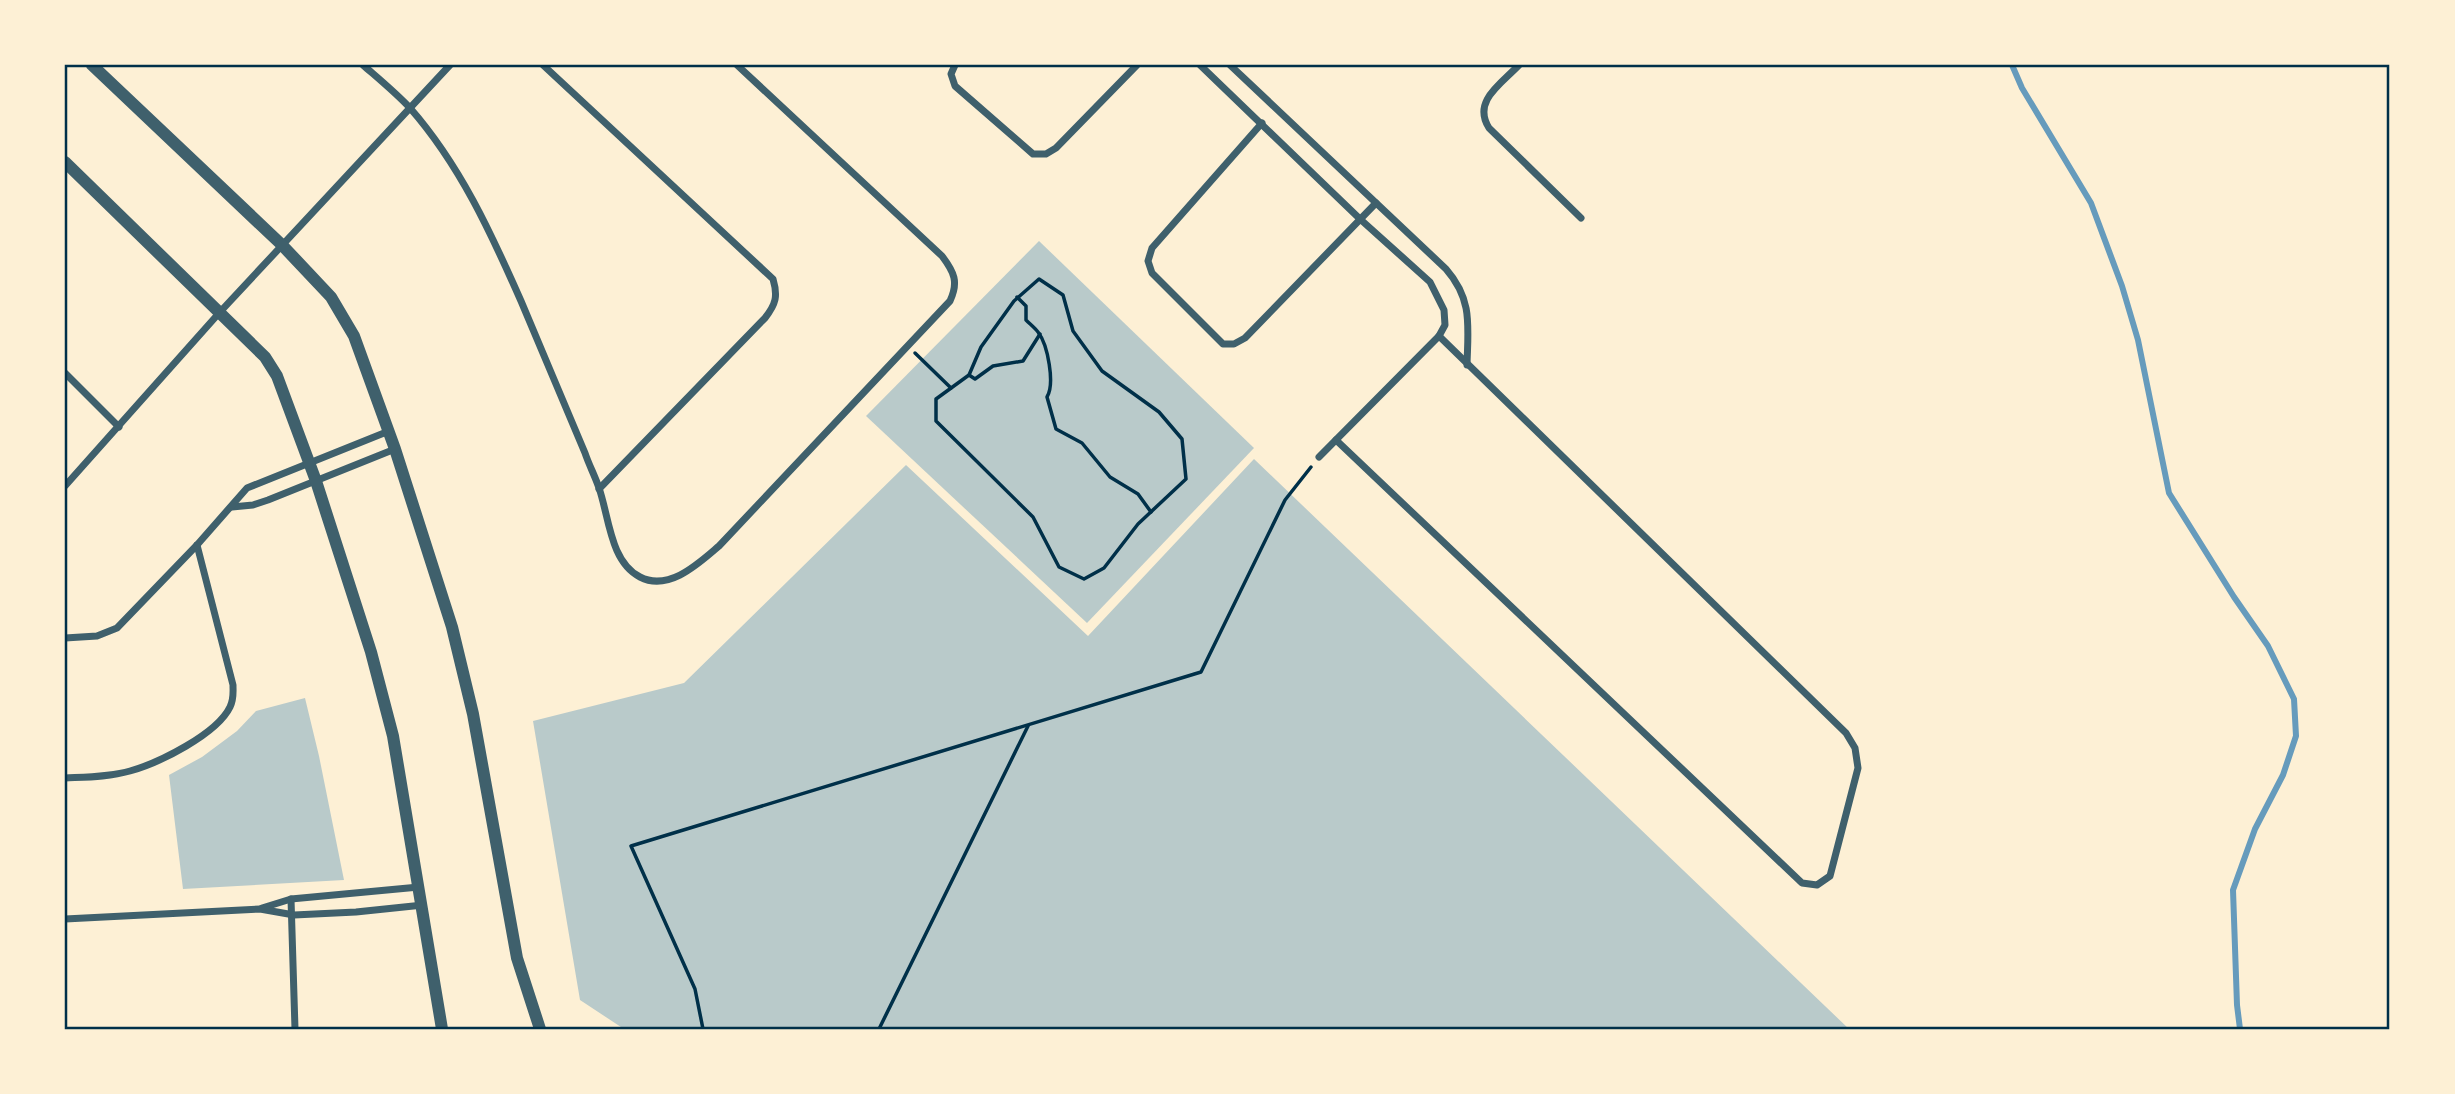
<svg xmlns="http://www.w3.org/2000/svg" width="2455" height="1094" viewBox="0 0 2455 1094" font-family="Rubik,sans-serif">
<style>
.green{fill:#b9caca}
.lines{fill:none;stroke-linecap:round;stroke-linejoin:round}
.stream{stroke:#669bbc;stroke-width:6}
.path{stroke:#003049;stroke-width:3.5}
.minor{stroke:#3f606c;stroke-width:7}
.tertiary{stroke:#3f606c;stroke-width:12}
.neatline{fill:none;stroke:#003049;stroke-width:2.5}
</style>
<rect width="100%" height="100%" fill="#fdf0d5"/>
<g class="green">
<path d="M 1039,241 L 1254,448 L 1087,623 L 866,416 Z"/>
<path d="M 1254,459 L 1849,1029 L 624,1029 L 580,1000 L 533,721 L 684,683 L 906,465 L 1088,636 Z"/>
<path d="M 305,698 L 319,756 L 344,880 L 183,889 L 169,775 L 202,757 L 237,731 L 256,711 Z"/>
</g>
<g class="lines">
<path class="stream" d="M 2012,65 L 2022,88 L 2091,203 L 2122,286 L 2138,340 L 2169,493 L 2234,597 L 2268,646 L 2294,699 L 2296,736 L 2283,775 L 2255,829 L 2233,890 L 2237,1005 L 2240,1029"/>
<g class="path">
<path d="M 1039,279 L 1063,295 L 1073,331 L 1102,371 L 1159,412 L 1182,439 L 1186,479 L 1138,524 L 1104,568 L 1084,579 L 1059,567 L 1033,517 L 936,421 L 936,399 L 969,375 L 981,347 L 1014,301 Z"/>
<path d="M 1017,297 L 1026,306 L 1026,320 C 1030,324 1035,328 1038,332 C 1048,345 1055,384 1047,397 L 1056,429 L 1082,443 L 1110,477 L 1138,494 L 1151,512"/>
<path d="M 915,353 L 951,388"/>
<path d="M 969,375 L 975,379 L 993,366 L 1023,361 L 1040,334"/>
<path d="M 703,1029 L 695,989 L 631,846 L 1201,672 L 1285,500 L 1311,467"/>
<path d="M 879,1029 L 1028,726"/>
</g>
<g class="minor">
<path d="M 363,65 C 379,79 396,93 410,108 C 460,165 491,233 521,301 C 542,352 564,402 585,453 C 589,465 595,476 599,488 C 609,516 610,562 640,577 C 669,592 699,563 719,546 L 950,301 C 959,282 954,272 942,256 L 737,65"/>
<path d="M 543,65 L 773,279 C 778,296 776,304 765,318 L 599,489"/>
<path d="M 955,65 L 951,74 L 955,86 L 1033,154 L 1046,154 L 1056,148 L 1137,65"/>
<path d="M 1200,65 L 1360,219 L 1430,282 L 1444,310 L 1445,325 L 1439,336 L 1319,457"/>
<path d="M 1230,65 L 1446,269 C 1473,300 1468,326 1467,365"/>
<path d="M 1519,65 C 1501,84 1472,101 1489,128 L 1581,218"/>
<path d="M 1262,123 L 1152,248 L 1148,261 L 1152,273 L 1223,344 L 1234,344 L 1245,338 L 1376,203"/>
<path d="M 65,373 L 119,427"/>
<path d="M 1336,440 L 1802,883 L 1817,885 L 1830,876 L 1858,768 L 1855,748 L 1846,733 L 1439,336"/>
<path d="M 65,486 L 220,312 L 450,65"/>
<path d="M 232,507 L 253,505 L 268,500 L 395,449"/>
<path d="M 65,638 L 97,636 L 117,628 L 197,545 L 247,488 L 389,431"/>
<path d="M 65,778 C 86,777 109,777 130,771 C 159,763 217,734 230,707 C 234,699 233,693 233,685 L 197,545"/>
<path d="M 291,899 L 295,1029"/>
<path d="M 262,908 L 291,899 L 419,887"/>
<path d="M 65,919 L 260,909 L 294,915 L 356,912 L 423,905"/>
</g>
<g class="tertiary">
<path d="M 92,65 L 282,245 L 331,297 L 354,336 L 395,449 L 452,627 L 473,714 L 517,958 L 540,1029"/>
<path d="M 65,162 L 265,357 L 277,376 L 316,481 L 371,652 L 393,736 L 442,1029"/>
</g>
</g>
<rect width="2455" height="1094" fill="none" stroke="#fdf0d5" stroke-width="133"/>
<rect x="66" y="66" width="2322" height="962" class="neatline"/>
</svg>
